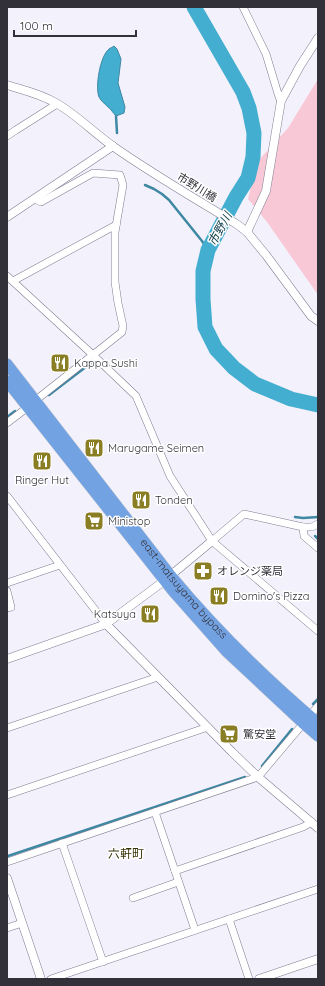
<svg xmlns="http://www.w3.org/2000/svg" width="325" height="986" viewBox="0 0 325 986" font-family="Quicksand,'Noto Sans JP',sans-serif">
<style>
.green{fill:#f9c8d6}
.water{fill:#44aed0;stroke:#3f88a3}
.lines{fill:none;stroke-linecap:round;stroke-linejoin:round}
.stream{stroke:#3f88a3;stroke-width:2.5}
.river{stroke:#44aed0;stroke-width:15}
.minor-casing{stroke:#7e7c90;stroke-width:8}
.tertiary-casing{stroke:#7e7c90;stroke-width:9}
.trunk-casing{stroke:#d2d2d4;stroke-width:12}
.minor{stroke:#fff;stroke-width:7}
.tertiary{stroke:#fff;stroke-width:8}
.trunk{stroke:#73a2e2;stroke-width:11}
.labels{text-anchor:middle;stroke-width:3;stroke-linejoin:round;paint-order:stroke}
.street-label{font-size:11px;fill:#32313a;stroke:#fff}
.poi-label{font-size:11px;fill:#32313a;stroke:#fff;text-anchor:start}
.water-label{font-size:12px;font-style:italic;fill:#154351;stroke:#fff}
.neighbourhood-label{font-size:12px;fill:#393308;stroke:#fff}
</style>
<rect width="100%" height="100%" fill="#f3f2fc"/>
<path class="green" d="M 318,79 L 318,295 L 267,222 L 248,199 L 257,162 L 288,128 Z"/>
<path class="water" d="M 114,46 L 117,49 L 121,59 L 118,83 L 125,107 L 124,113 L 116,116 C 113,113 111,109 108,107 C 105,104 101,101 99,97 C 95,87 100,56 109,49 C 110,48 113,47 114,46 Z"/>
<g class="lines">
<g class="stream">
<path d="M 116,116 L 117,133"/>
<path d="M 145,185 L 154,189 L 162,194 L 169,200 L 202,241 L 208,250"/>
<path d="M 49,395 L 91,363"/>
<path d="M 7,417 L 15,411"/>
<path d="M 295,517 L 303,518 L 318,517"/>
<path d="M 315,536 L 318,539"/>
<path d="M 313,704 L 318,699"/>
<path d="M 262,766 L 292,729"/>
<path d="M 8,856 L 245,777"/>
</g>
<path class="river" d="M 194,7 L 243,92 L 249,108 L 254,133 L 253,157 L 248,178 L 236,197 L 208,250 L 203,271 L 203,299 L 205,327 L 216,349 L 234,368 L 255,384 L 291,399 L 318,405"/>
<defs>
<g id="minor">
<path d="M 243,7 L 266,54 L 279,97 L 281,101"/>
<path d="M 7,136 L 16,130 L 57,104"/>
<path d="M 35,199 L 41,202 L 93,173 L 120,175 L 123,185 L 115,232 L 115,282 L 118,303 L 123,326 L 122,332 L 36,400"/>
<path d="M 7,276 L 93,355 L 136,396 L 170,476 L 212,541 L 318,631"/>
<path d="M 13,281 L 116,225"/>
<path d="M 7,423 L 28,407"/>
<path d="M 7,496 L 106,624"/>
<path d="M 303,527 L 304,536 L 318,548"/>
<path d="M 212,541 L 244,514 L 303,527 L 312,527 L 318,524"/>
<path d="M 7,583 L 60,565"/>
<path d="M 7,591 L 11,607 L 7,608"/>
<path d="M 7,728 L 158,677"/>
<path d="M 7,795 L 208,727"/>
<path d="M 155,812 L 195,930"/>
<path d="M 62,843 L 103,962"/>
<path d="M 7,862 L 258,777 L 318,706"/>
<path d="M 175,871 L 303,827 L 312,822"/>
<path d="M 133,898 L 178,882"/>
<path d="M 229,919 L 249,979"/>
<path d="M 7,928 L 22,923"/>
<path d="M 51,979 L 318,889"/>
</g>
<g id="tertiary">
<path d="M 7,85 C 23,90 41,94 56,103 C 77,115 94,133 114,147 C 154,175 196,199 238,225 L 247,232 L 266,255 L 311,316 L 318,321"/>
<path d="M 7,217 L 113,146"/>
<path d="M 247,232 L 266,191 L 281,101 L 300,66 L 318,38"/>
<path d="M 106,624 L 232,752 L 258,777 L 318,828"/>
<path d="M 7,659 L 106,624 L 164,581 L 212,541"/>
<path d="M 7,878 L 41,979"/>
<path d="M 259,979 L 318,959"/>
</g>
<g id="trunk">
<path id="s1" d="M 7,364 L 171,576 C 215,629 265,678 318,723"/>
<path d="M 7,381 L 173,591 L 227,652 L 303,723 L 318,736"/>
</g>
</defs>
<use href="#minor" class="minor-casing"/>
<use href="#tertiary" class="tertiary-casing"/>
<use href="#trunk" class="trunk-casing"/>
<use href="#minor" class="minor"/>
<use href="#tertiary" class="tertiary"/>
<use href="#trunk" class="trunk"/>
</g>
<defs>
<symbol id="restaurant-square" viewBox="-11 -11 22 22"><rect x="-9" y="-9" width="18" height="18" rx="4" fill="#8a7e24" stroke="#fff"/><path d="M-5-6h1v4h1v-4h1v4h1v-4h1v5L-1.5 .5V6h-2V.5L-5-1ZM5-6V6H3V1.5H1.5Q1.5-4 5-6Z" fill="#fff"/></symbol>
<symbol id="supermarket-square" viewBox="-11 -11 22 22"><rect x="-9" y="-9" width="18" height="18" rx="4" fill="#8a7e24" stroke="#fff"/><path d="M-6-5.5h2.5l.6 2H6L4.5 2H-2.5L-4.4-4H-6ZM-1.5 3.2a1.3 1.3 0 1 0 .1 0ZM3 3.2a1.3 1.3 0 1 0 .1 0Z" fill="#fff"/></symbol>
<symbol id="pharmacy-square" viewBox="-11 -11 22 22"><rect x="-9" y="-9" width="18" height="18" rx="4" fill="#8a7e24" stroke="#fff"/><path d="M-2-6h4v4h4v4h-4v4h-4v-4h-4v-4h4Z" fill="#fff"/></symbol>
</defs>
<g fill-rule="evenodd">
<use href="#restaurant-square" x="49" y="352" width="22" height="22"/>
<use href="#restaurant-square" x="83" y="437" width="22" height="22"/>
<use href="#restaurant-square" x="31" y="450" width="22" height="22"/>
<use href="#restaurant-square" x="130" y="489" width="22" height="22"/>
<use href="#supermarket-square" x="83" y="510" width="22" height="22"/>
<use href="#pharmacy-square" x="192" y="560" width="22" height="22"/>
<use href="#restaurant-square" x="208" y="585" width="22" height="22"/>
<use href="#restaurant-square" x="139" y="603" width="22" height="22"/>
<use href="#supermarket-square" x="218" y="723" width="22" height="22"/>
</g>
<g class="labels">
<g class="street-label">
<text transform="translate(197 187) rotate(32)" y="4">市野川橋</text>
<text dy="4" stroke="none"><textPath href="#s1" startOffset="286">east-matsuyama bypass</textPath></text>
</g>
<g class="poi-label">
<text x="74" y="367">Kappa Sushi</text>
<text x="108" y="452">Marugame Seimen</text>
<text x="42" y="484" text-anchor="middle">Ringer Hut</text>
<text x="155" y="504">Tonden</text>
<text x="108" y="525">Ministop</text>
<text x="217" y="575">オレンジ薬局</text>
<text x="233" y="600">Domino's Pizza</text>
<text x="136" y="618" text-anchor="end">Katsuya</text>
<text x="243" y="738">驚安堂</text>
</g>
<g class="water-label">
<text transform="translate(220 229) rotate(-61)" y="4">市野川</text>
</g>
<g class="neighbourhood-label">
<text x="126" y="858">六軒町</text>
</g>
</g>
<rect width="325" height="986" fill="none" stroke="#32313a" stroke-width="16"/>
<path d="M14 30v6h122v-6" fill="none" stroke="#32313a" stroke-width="2"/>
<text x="20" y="30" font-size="12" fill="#32313a" stroke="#ffffff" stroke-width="3" paint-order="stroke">100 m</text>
</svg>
